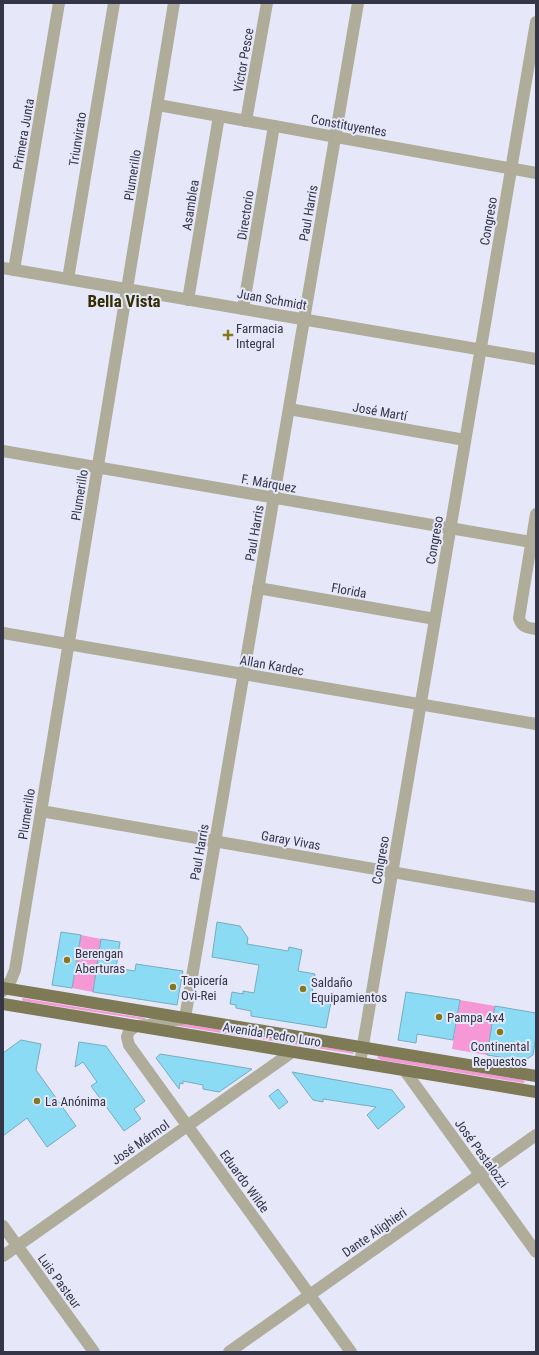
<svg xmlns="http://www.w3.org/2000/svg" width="539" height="1355" viewBox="0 0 539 1355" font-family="'Roboto Condensed',sans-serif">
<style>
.green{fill:#f697d6}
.building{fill:#8cdbf5;stroke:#77acbe}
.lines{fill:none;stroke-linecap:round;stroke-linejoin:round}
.minor{stroke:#afad99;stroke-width:12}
.major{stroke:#7f7a56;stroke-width:12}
.poi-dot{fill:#85781c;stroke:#e6e8fa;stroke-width:1.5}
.labels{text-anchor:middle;stroke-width:4;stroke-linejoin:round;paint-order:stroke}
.street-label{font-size:13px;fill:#343547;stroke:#e6e8fa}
.poi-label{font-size:13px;fill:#343547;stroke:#e6e8fa;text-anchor:start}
.district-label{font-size:17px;font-weight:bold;fill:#332d01;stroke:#e6e8fa}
</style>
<rect width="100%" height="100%" fill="#e6e8fa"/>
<g class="green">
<path d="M 81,935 L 101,939 L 93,992 L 72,988 Z"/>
<path d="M 22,998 L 145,1018 L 146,1020 L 23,1001 Z"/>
<path d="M 460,1000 L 495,1006 L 487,1055 L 452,1049 Z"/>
<path d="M 178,1023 L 353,1052 L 354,1054 L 178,1026 L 177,1025 Z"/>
<path d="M 378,1056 L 523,1080 L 525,1082 L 523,1083 L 381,1060 L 377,1058 Z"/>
</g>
<g class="building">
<path d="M 217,922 L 240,926 L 248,938 L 247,944 L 288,951 L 289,947 L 302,950 L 298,971 L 315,974 L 311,999 L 331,1002 L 326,1028 L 251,1016 L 251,1011 L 236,1008 L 236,1005 L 230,1004 L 232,992 L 243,994 L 243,991 L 254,993 L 259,965 L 212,957 Z"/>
<path d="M 61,932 L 81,935 L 72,988 L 52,985 Z"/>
<path d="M 101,939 L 120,942 L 116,968 L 135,971 L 136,964 L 183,971 L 177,1005 L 93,992 Z"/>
<path d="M 406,992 L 460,1000 L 453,1040 L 417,1034 L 416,1043 L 398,1040 Z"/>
<path d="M 495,1006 L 536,1013 L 536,1036 L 533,1055 L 524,1061 L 487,1055 Z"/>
<path d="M 21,1040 L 41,1044 L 36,1070 L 76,1126 L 47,1147 L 27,1118 L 3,1136 L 3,1053 Z"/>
<path d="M 79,1042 L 106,1046 L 145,1101 L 134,1109 L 141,1119 L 124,1131 L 91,1086 L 97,1082 L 83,1062 L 75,1067 Z"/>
<path d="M 160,1054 L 216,1063 L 252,1069 L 219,1092 L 203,1089 L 203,1085 L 183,1081 L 183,1084 L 180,1083 L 179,1089 L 156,1058 Z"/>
<path d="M 292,1072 L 392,1090 L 405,1107 L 378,1129 L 367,1115 L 376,1107 L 323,1099 L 323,1102 L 313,1100 Z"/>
<path d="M 278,1089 L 288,1102 L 279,1109 L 269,1096 Z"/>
</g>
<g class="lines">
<g class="minor">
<path d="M 158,105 L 536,173"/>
<path d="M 246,121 L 267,3"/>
<path d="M 3,268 L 536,359"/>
<path d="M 14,270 L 59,3"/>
<path d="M 68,279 L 114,3"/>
<path d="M 188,300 L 219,116"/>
<path d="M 243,309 L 274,126"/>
<path d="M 289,409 L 465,440"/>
<path d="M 3,451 L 531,542"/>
<path d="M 536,514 L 519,618 C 521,627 528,628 536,629"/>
<path d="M 258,588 L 435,619"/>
<path d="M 3,633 L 536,724"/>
<path d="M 41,811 L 536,897"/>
<path d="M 3,991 L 11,980 L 15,970 L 174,3"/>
<path d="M 360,1063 L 536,22"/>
<path d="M 405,1071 L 536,1252"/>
<path d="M 3,1226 L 94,1352"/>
<path d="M 3,1256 L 292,1052"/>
<path d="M 229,1352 L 536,1135"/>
<path d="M 351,1352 L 129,1045 L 127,1037 L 129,1031 L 136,1026 L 149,1025 L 185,1018 L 358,3"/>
</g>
<g class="major">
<path d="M 3,988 L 536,1076"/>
<path d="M 3,1004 L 536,1092"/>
</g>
</g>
<g class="poi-dot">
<path d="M226 329h4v4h4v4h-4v4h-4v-4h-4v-4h4z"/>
<circle cx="67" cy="960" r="4"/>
<circle cx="173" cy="987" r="4"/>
<circle cx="303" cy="989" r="4"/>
<circle cx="439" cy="1017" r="4"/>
<circle cx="500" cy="1032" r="4"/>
<circle cx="37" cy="1101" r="4"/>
</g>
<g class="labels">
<g class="street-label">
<text transform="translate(243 60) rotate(-80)" y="5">Víctor Pesce</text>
<text transform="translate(349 125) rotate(10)" y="5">Constituyentes</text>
<text transform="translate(23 134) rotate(-80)" y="5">Primera Junta</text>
<text transform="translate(77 139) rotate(-81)" y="5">Triunvirato</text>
<text transform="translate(132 175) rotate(-81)" y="5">Plumerillo</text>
<text transform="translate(190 205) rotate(-81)" y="5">Asamblea</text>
<text transform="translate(308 213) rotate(-80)" y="5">Paul Harris</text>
<text transform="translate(245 215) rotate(-81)" y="5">Directorio</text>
<text transform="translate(488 221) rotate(-80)" y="5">Congreso</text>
<text transform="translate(272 299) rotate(10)" y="5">Juan Schmidt</text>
<text transform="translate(380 411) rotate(10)" y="5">José Martí</text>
<text transform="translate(269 483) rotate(10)" y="5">F. Márquez</text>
<text transform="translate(79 495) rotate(-81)" y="5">Plumerillo</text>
<text transform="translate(254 533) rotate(-80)" y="5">Paul Harris</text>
<text transform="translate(434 540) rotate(-80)" y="5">Congreso</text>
<text transform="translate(349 590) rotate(10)" y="5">Florida</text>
<text transform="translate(272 665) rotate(10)" y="5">Allan Kardec</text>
<text transform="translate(26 814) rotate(-81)" y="5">Plumerillo</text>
<text transform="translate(291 840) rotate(10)" y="5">Garay Vivas</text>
<text transform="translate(199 852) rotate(-80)" y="5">Paul Harris</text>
<text transform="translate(380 860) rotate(-80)" y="5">Congreso</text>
<text transform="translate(272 1034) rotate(9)" y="5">Avenida Pedro Luro</text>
<text transform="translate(140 1142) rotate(-35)" y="5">José Mármol</text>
<text transform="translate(482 1153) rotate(54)" y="5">José Pestalozzi</text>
<text transform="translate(245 1181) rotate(54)" y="5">Eduardo Wilde</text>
<text transform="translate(374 1232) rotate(-35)" y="5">Dante Alighieri</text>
<text transform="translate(60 1281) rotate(54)" y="5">Luis Pasteur</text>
</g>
<g class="poi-label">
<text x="236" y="333">Farmacia<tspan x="236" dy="15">Integral</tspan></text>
<text x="75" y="958">Berengan<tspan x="75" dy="15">Aberturas</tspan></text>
<text x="181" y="985">Tapicería<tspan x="181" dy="15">Ovi-Rei</tspan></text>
<text x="311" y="987">Saldaño<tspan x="311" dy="15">Equipamientos</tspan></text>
<text x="447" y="1022">Pampa 4x4</text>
<text x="500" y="1051" text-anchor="middle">Continental<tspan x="500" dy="15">Repuestos</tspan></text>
<text x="45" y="1106">La Anónima</text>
</g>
<g class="district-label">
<text x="124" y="307">Bella Vista</text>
</g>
</g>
<rect width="539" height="1355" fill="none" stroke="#343547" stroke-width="8"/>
</svg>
